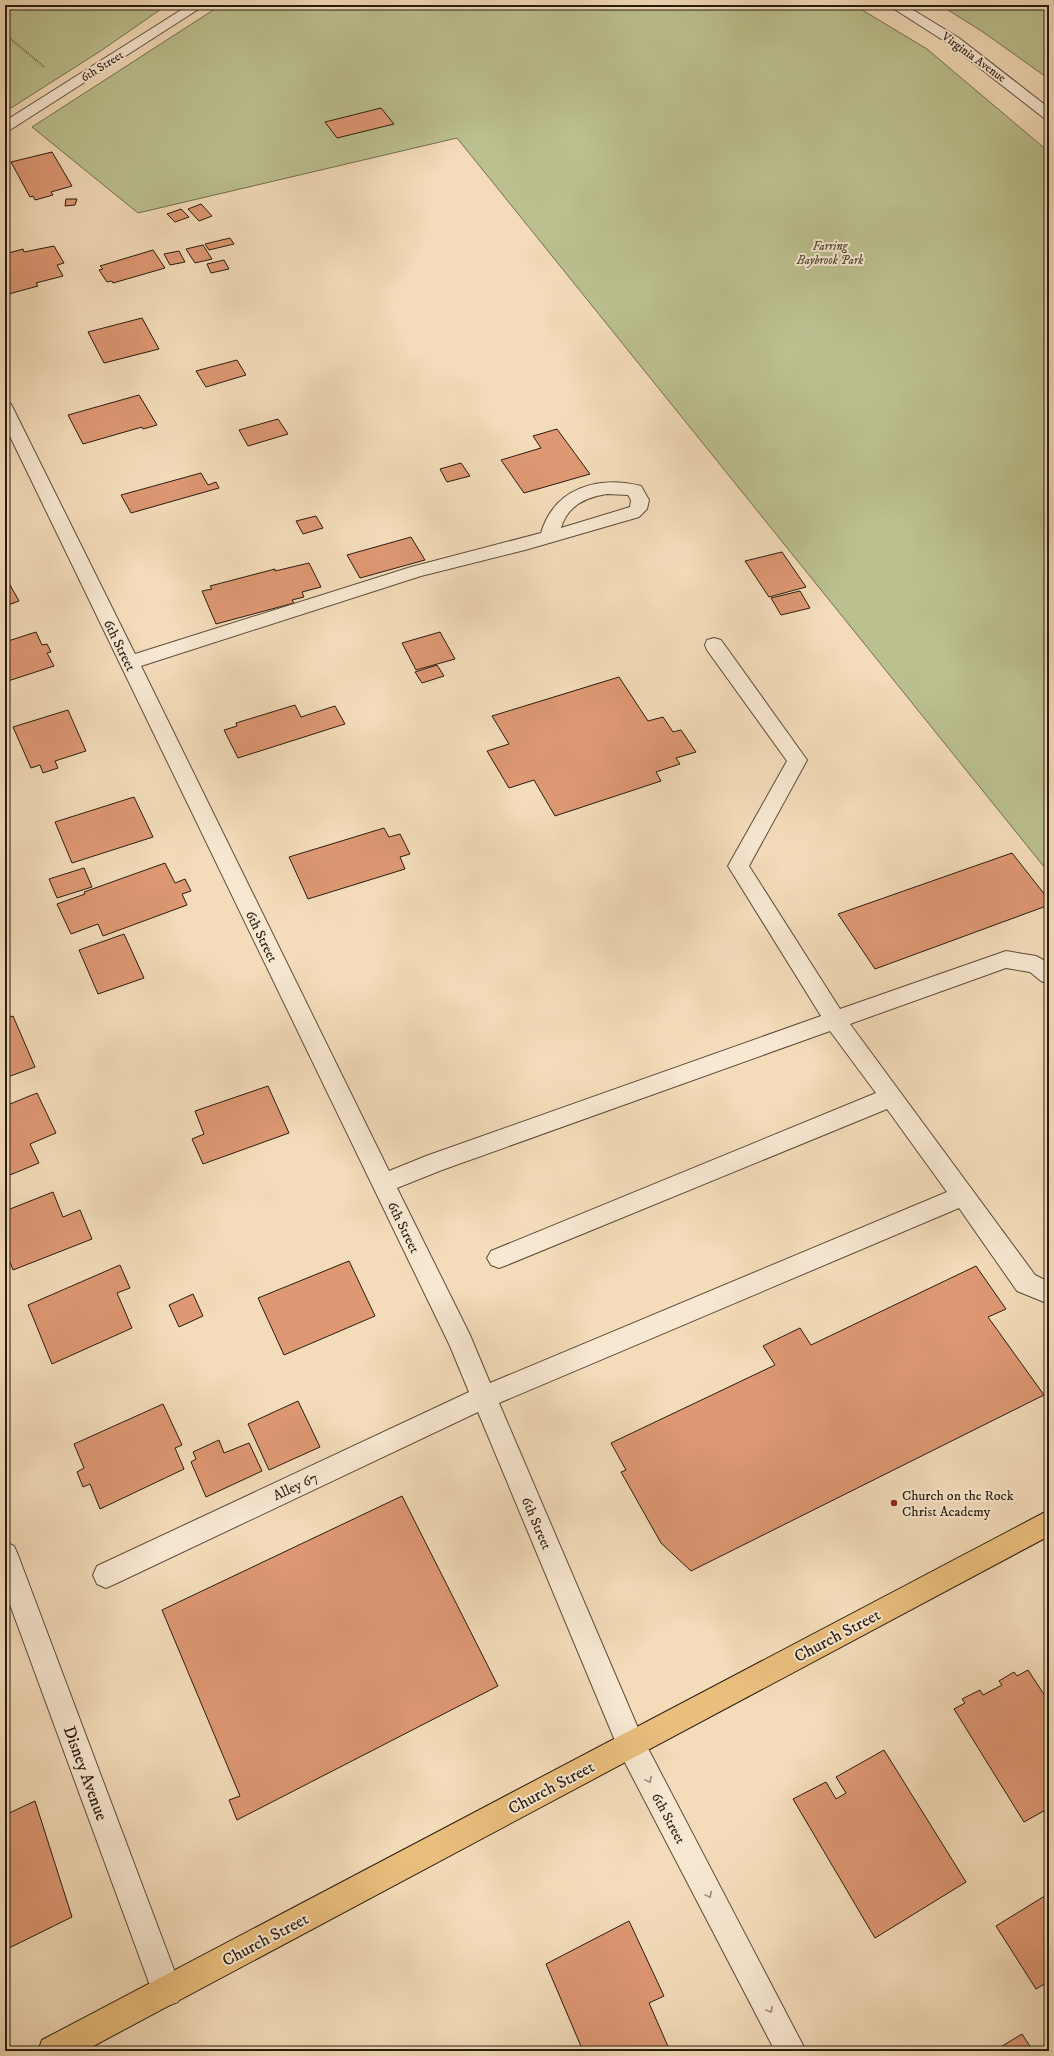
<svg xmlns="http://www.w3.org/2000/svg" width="1054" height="2056" viewBox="0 0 1054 2056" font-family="'IM FELL DW Pica',serif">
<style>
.green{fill:#bcc08f;stroke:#726e4f}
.building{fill:#de9874;stroke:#281b0f}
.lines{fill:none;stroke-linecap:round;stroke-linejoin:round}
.minor-casing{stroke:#5b4b3a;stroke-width:2}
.major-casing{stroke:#281b0f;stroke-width:2}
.path{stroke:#281b0f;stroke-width:2;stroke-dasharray:0.5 1.5;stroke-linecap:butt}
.minor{fill:#f8e8d2;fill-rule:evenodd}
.major{fill:#eabe7d;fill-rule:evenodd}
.oneway{stroke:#9a8c7a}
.poi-dot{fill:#8f2418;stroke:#f8e8d2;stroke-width:1.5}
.labels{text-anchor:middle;stroke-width:4;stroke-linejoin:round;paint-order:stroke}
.far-street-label{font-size:12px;fill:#281b0f;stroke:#f8e8d2}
.far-park-label{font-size:12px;font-style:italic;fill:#544d35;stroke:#f8e8d2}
.street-label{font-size:14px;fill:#281b0f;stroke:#f8e8d2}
.poi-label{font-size:14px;fill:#281b0f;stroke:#f8e8d2;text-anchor:start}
.near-street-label{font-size:17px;fill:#281b0f;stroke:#f8e8d2}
</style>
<rect width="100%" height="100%" fill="#f4dcba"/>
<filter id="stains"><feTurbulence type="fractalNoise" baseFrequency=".005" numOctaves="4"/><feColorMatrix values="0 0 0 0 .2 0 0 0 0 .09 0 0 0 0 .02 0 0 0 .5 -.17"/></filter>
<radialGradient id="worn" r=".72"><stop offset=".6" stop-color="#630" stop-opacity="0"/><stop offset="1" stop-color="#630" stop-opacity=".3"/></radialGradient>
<g class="green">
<path d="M 5,5 L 167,5 L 102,50 L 11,108 L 5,103 Z"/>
<path d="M 221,5 L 854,5 L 927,49 L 1049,152 L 1049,873 L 457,138 L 138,213 L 32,127 Z"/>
<path d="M 940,5 L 1049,5 L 1049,79 L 983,32 Z"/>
</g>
<g class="building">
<path d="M 381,108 L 394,124 L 337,138 L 325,122 Z"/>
<path d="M 52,152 L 72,186 L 51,192 L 53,195 L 35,200 L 33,196 L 30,197 L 11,162 Z"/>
<path d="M 66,199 L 77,199 L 75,205 L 65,206 Z"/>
<path d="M 201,204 L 212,216 L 199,221 L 188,209 Z"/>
<path d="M 181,209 L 189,217 L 175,222 L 167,214 Z"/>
<path d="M 230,238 L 234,244 L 209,250 L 205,244 Z"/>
<path d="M 203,245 L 212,259 L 195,263 L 186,249 Z"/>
<path d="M 54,246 L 64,263 L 57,265 L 63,276 L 36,283 L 38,286 L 5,295 L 5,254 L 23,249 L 24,252 Z"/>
<path d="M 153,250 L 165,268 L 113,283 L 112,281 L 107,282 L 99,270 L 103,269 L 100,266 Z"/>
<path d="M 179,251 L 185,262 L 170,265 L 164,254 Z"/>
<path d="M 224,260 L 229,269 L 211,273 L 207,264 Z"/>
<path d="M 142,318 L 159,349 L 104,363 L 88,332 Z"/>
<path d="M 237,360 L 246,375 L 206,387 L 196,371 Z"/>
<path d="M 139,395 L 157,425 L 143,429 L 142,427 L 83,444 L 68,415 Z"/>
<path d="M 278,419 L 288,434 L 248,446 L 239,430 Z"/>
<path d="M 557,429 L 590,474 L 524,493 L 501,460 L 541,448 L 533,436 Z"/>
<path d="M 461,463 L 470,476 L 447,482 L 440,469 Z"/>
<path d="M 201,473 L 208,485 L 216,482 L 219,488 L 131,513 L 121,495 Z"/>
<path d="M 316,516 L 323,528 L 303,534 L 296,521 Z"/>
<path d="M 411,537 L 425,560 L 360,578 L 347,555 Z"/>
<path d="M 782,552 L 806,587 L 769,597 L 745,561 Z"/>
<path d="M 309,563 L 321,587 L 302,592 L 304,597 L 292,600 L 294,603 L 216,624 L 202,591 L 212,589 L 210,586 L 275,569 L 275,571 Z"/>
<path d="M 5,576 L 19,601 L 5,606 Z"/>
<path d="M 800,591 L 810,608 L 781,615 L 771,598 Z"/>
<path d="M 36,632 L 42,645 L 47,644 L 51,652 L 47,653 L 54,666 L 5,682 L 5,642 Z"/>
<path d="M 440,632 L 455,659 L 416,670 L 402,643 Z"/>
<path d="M 437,665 L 444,676 L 422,683 L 415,672 Z"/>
<path d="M 619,677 L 648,721 L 663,717 L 673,732 L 681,730 L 696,752 L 676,758 L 680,764 L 656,772 L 661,781 L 555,816 L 534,780 L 509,788 L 487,751 L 509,744 L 492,716 Z"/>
<path d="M 295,705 L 301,717 L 335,706 L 345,724 L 238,758 L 224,730 L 237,726 L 236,723 Z"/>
<path d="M 68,710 L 86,751 L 55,761 L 58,768 L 43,773 L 40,765 L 31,768 L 13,727 Z"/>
<path d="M 134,797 L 153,837 L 72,863 L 55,822 Z"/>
<path d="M 384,828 L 389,837 L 400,834 L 410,854 L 400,857 L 405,869 L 308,899 L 289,857 Z"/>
<path d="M 1012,853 L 1049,900 L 1049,905 L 875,969 L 838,914 Z"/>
<path d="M 165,863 L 175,883 L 185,879 L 191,891 L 182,894 L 187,905 L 103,936 L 98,924 L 71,934 L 57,904 L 85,894 L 84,892 Z"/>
<path d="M 84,868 L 92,887 L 57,898 L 49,879 Z"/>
<path d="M 124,934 L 144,978 L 98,994 L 79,950 Z"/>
<path d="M 13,1016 L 35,1067 L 5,1078 L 5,1019 Z"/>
<path d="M 268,1086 L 289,1133 L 203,1164 L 192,1139 L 204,1134 L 195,1111 Z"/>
<path d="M 37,1093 L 56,1133 L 30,1144 L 39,1163 L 5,1177 L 5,1106 Z"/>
<path d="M 53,1192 L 63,1217 L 80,1210 L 92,1239 L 13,1270 L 5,1249 L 5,1211 Z"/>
<path d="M 349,1261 L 375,1316 L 284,1355 L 258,1298 Z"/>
<path d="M 120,1265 L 130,1288 L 117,1293 L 132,1328 L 52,1364 L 28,1305 Z"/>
<path d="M 976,1266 L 1006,1309 L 988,1317 L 1044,1395 L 691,1571 L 661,1543 L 621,1472 L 626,1470 L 611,1443 L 775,1365 L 763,1346 L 767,1344 L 800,1328 L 811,1345 Z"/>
<path d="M 193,1294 L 203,1316 L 179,1327 L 169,1305 Z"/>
<path d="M 298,1401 L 320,1447 L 269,1470 L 248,1424 Z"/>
<path d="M 163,1404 L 182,1445 L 175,1448 L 184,1469 L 100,1509 L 90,1484 L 83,1487 L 77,1472 L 84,1468 L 74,1444 Z"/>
<path d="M 219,1440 L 224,1453 L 249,1443 L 262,1471 L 206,1497 L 191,1462 L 196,1459 L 193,1452 Z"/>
<path d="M 402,1496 L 498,1686 L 237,1820 L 229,1800 L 240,1796 L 162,1610 Z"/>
<path d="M 1028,1670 L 1049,1702 L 1049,1808 L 1024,1822 L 954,1709 L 965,1703 L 962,1699 L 980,1690 L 983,1695 L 1002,1685 L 999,1681 L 1014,1672 L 1017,1676 Z"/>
<path d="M 884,1750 L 966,1882 L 875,1938 L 793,1799 L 826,1782 L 836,1799 L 846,1793 L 836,1777 Z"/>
<path d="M 35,1801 L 72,1917 L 5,1950 L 5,1815 Z"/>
<path d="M 1048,1894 L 1049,1981 L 1036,1989 L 996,1926 Z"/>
<path d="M 629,1921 L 664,1996 L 649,2003 L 670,2051 L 583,2051 L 546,1964 Z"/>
<path d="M 1022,2034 L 1033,2051 L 994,2051 Z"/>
</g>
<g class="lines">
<defs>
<g id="minor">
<path d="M 189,5 L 205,5 L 10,130 L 5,131 L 5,121 Z"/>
<path d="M 888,5 L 905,5 L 959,38 L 1049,108 L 1049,119 L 1044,118 L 949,44 Z"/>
<path d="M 5,403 L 11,404 L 13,408 L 135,654 L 411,567 L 541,533 C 554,488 599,475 641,486 L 649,500 L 647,509 L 639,517 L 525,550 L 421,576 L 141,666 L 389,1171 L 426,1156 L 821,1016 L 728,866 L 787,761 L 707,650 L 705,645 L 707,640 L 714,638 L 721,640 L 807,760 L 749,866 L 840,1009 L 1006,951 L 1036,956 L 1049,963 L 1049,984 L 1041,981 L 1030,972 L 1006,968 L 850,1024 L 1035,1275 L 1049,1282 L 1049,1304 L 1017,1291 L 959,1208 L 499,1403 L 641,1735 L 806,2051 L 775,2051 L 621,1755 L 478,1412 L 115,1584 L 106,1588 L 97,1584 L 93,1575 L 97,1566 L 469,1392 L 450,1346 L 5,426 ZM 607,494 L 628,495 L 631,500 L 630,507 L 561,528 C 567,506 586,497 607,494 ZM 830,1031 L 876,1093 L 491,1251 L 487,1258 L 491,1265 L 499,1268 L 507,1265 L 887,1109 L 947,1192 L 490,1383 L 470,1335 L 397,1188 L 442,1170 Z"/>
<path d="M 5,1542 L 14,1546 L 18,1555 L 182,1991 L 178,2002 L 167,2006 L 156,2002 L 152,1991 L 5,1591 Z"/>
</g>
<path id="major" d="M 1049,1510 L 1049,1536 L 84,2051 L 38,2051 L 42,2040 Z"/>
</defs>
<use href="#minor" class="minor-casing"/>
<use href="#major" class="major-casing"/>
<path class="path" d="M 5,34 L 44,67"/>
<use href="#minor" class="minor"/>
<use href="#major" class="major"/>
</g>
<defs><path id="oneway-chevron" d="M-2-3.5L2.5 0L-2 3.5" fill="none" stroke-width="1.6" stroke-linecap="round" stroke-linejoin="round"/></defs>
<g class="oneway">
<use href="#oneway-chevron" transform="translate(649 1780) rotate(62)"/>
<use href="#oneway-chevron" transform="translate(709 1895) rotate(62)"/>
<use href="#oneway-chevron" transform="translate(770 2010) rotate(62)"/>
</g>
<circle class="poi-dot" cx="894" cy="1503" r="4"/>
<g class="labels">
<g class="far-street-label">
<text transform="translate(974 57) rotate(36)" y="4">Virginia Avenue</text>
<text transform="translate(102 66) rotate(-32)" y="4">6th Street</text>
</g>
<g class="far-park-label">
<text x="830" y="250">Farring<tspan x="830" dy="14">Baybrook Park</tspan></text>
</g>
<g class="street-label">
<text transform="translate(120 645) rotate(64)" y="5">6th Street</text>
<text transform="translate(262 936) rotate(64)" y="5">6th Street</text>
<text transform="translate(404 1227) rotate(64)" y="5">6th Street</text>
<text transform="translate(295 1486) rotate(-25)" y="5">Alley 67</text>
<text transform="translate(537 1523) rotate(67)" y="5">6th Street</text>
<text transform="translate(669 1818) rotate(62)" y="5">6th Street</text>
</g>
<g class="poi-label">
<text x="902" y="1500">Church on the Rock<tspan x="902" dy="16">Christ Academy</tspan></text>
</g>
<g class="near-street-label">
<text transform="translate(837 1635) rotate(-28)" y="6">Church Street</text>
<text transform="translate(86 1773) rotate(70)" y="6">Disney Avenue</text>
<text transform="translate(551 1787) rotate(-28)" y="6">Church Street</text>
<text transform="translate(265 1939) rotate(-28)" y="6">Church Street</text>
</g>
</g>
<rect width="1054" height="2056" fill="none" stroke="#f4dcba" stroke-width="20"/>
<rect x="6" y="6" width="1042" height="2044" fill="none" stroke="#281b0f" stroke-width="2"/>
<rect x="10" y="10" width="1034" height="2036" fill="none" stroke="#281b0f"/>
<rect width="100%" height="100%" filter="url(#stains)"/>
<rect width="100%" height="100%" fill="url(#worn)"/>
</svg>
